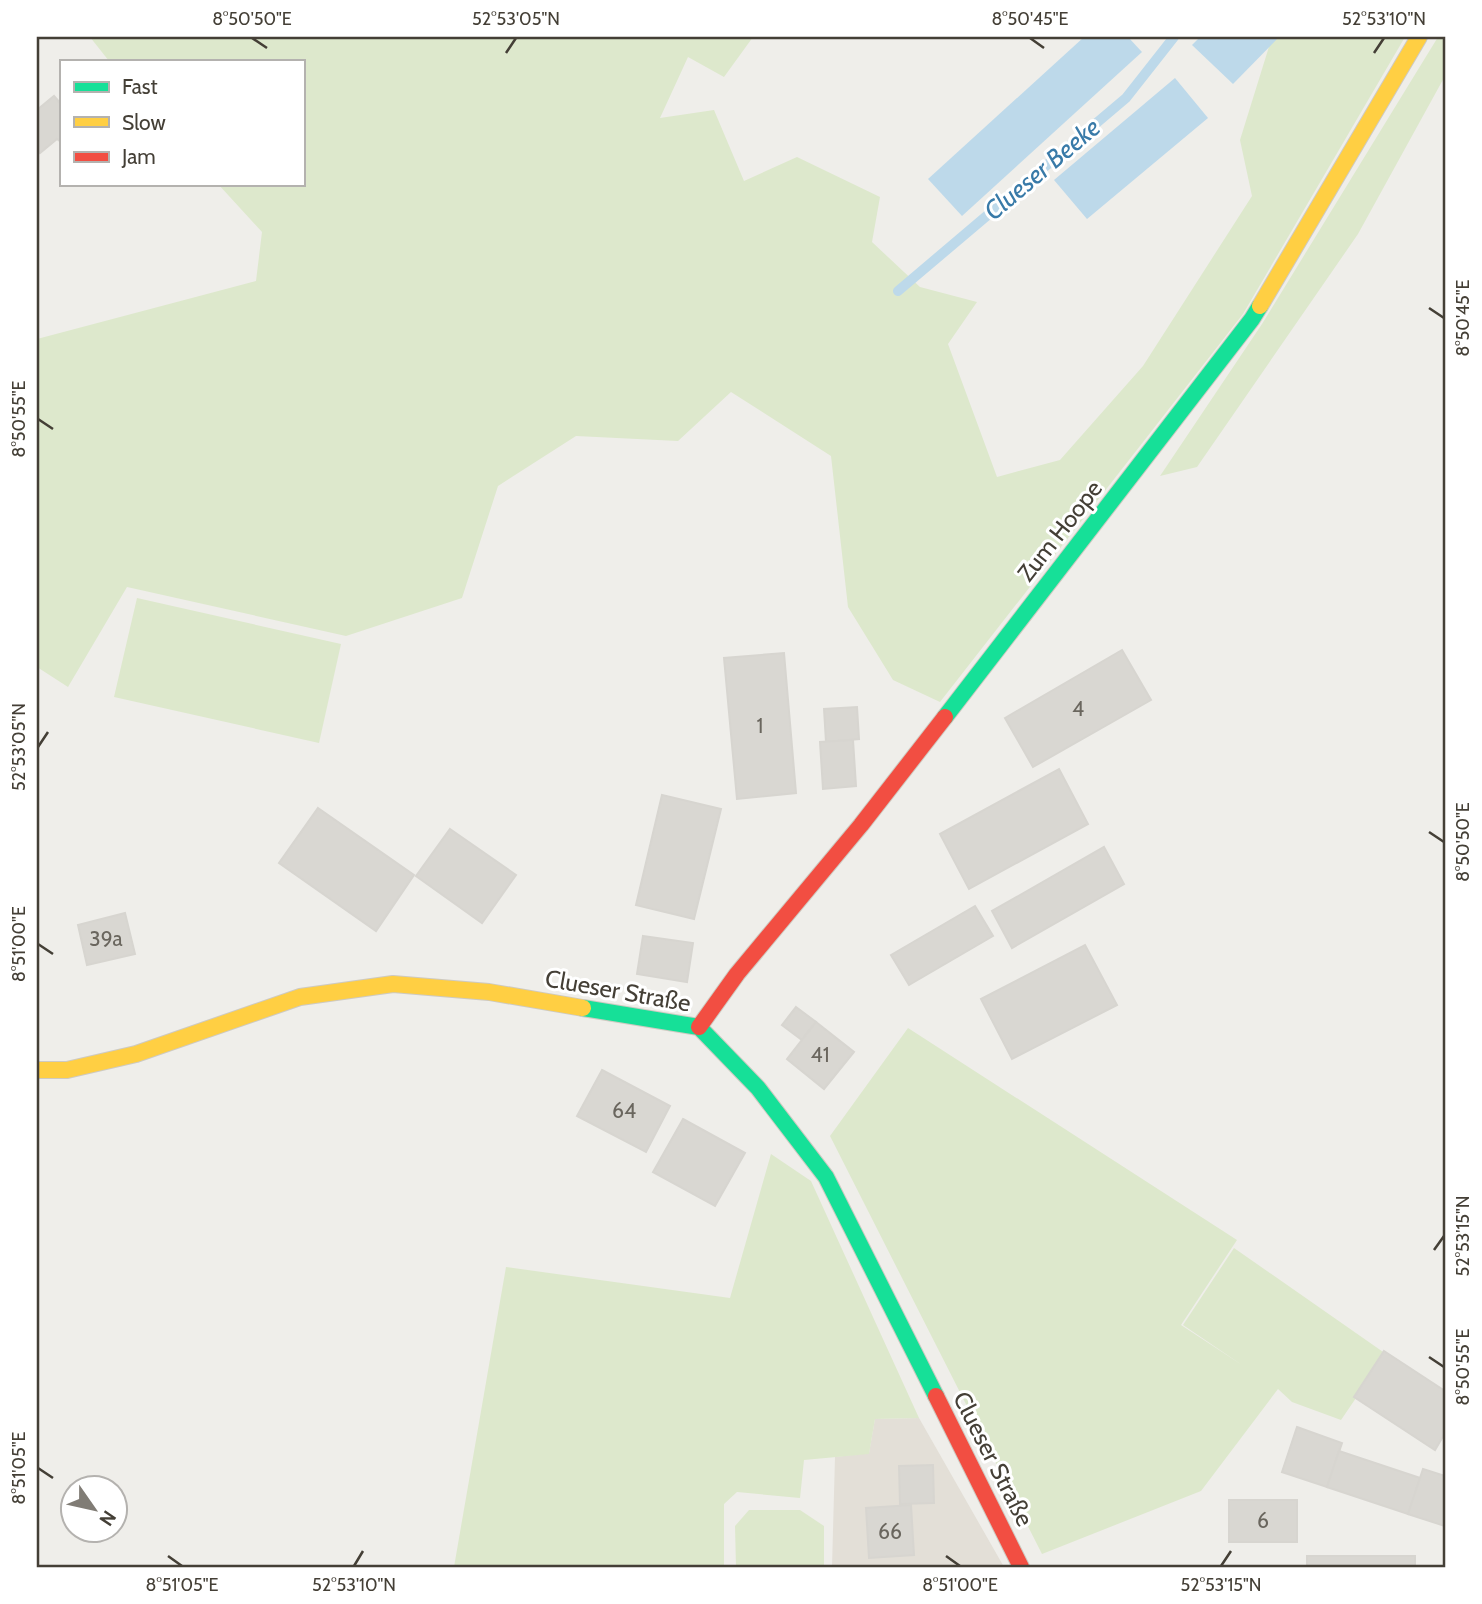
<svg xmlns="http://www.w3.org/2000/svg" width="1482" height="1604" viewBox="0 0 1482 1604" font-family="Cabin,sans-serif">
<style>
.residential{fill:#e3dfd7}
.green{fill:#dde8cc}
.water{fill:#bdd9ea}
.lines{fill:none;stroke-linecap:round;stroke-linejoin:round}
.stream{stroke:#bdd9ea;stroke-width:10}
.building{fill:#d9d7d2;stroke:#d7d5d0;stroke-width:2}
.fast-casing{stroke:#cecac1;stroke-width:18}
.slow-casing{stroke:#cecac1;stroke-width:18}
.jam-casing{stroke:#cecac1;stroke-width:18}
.fast{stroke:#16e098;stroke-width:16}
.slow{stroke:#ffcf43;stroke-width:16}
.jam{stroke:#f24e42;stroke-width:16}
.ticks{fill:none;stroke:#443f36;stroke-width:2.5}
.labels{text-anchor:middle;stroke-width:6;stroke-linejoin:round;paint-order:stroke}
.number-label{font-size:21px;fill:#6a665e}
.street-label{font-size:24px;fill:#443f36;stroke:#fff}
.water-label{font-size:26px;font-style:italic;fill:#387aa8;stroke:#fff}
.neatline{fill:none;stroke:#443f36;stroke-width:2.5}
.ticks-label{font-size:18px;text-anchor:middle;fill:#443f36}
</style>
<rect width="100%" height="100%" fill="#efeeea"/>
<path class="residential" d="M 919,1418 L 1004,1567 L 832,1567 L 835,1457 L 869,1453 L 875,1419 Z"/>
<g class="green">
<path d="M 90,37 L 753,37 L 724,77 L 688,57 L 660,118 L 714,110 L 744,181 L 797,157 L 880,197 L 872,242 L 920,287 L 977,302 L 948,344 L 997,477 L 1060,460 L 1143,366 L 1252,196 L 1240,140 L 1272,37 L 1405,37 L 1243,314 L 940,702 L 893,680 L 848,607 L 831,456 L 731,392 L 678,441 L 576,436 L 498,486 L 462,598 L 346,636 L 127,587 L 68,687 L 37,667 L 37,339 L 256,281 L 262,232 L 218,184 L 303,184 L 303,61 L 109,61 Z"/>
<path d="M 1438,37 L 1445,37 L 1445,76 L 1358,234 L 1197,467 L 1160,476 L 1262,324 Z"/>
<path d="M 137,598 L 341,644 L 319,743 L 114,697 Z"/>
<path d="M 908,1028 L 1237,1240 L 1181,1325 L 1242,1365 L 1183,1325 L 1234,1248 L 1386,1354 L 1341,1420 L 1292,1402 L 1278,1389 L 1201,1491 L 1042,1554 L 830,1136 Z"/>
<path d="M 771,1154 L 811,1181 L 919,1418 L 875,1419 L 869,1454 L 804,1460 L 800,1498 L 737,1492 L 724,1504 L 724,1567 L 454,1567 L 506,1267 L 730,1298 Z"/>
<path d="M 749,1510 L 800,1510 L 824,1526 L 824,1567 L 736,1567 L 735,1526 Z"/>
</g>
<g class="water">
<path d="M 1084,37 L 1128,37 L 1142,52 L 962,216 L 928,179 Z"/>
<path d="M 1200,37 L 1279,37 L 1233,84 L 1192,45 Z"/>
<path d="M 1175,78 L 1208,118 L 1087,219 L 1054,180 Z"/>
</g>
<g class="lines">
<path class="stream" d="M 898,291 L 1126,98 L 1174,37"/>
</g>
<g class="building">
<path d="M 54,96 L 61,104 L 61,142 L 57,139 L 40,153 L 37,149 L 37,110 Z"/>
<path d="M 1122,650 L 1151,700 L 1033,767 L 1005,718 Z"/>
<path d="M 784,653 L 796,793 L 737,799 L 724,658 Z"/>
<path d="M 857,707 L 859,739 L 826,742 L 824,709 Z"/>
<path d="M 853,740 L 856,786 L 823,789 L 820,742 Z"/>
<path d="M 1059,769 L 1088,824 L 969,889 L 940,834 Z"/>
<path d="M 662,795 L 721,809 L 694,919 L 636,905 Z"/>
<path d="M 318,808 L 414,875 L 376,931 L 279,863 Z"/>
<path d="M 450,829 L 516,875 L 482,923 L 416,876 Z"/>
<path d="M 1104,847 L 1124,884 L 1012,948 L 992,911 Z"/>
<path d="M 975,906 L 993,936 L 909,985 L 891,955 Z"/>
<path d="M 125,913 L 135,954 L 87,965 L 78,925 Z"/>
<path d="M 643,936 L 693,943 L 687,982 L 637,974 Z"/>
<path d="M 1085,945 L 1117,1005 L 1012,1059 L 981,999 Z"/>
<path d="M 796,1007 L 816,1022 L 802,1040 L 782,1025 Z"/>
<path d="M 816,1022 L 854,1052 L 824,1089 L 787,1059 Z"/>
<path d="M 602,1070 L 670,1106 L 646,1152 L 577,1116 Z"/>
<path d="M 683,1119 L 745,1153 L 715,1206 L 653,1172 Z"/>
<path d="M 1384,1351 L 1445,1391 L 1445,1433 L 1435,1450 L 1354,1397 Z"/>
<path d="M 1297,1427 L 1342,1443 L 1327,1487 L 1282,1472 Z"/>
<path d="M 1339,1451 L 1420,1478 L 1408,1514 L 1327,1487 Z"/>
<path d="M 933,1465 L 934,1503 L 900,1504 L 899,1466 Z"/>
<path d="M 1423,1469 L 1445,1476 L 1445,1526 L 1408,1514 Z"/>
<rect x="1229" y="1500" width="68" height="42"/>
<path d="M 911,1505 L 914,1555 L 869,1558 L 866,1508 Z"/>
<rect x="1307" y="1556" width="108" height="11"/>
</g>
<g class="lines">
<defs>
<g id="fast">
<path d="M 945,717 L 1252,319 L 1260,306"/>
<path d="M 583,1008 L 699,1027 L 758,1088 L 826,1177 L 936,1396"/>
</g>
<g id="slow">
<path d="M 1260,306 L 1419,37"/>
<path d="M 37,1070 L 67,1070 L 136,1054 L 300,997 L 393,984 L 489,992 L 583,1008"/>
</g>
<g id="jam">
<path d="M 699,1027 L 737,974 L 861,825 L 945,717"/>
<path d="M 936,1396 L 1021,1567"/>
</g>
</defs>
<use href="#fast" class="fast-casing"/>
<use href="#slow" class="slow-casing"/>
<use href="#jam" class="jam-casing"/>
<use href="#fast" class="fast"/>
<use href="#slow" class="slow"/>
<use href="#jam" class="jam"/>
</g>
<path class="ticks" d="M 252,38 L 267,48M 1030,38 L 1044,48M 506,53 L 516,38M 1374,53 L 1384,38M 1429,308 L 1444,318M 38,419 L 53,429M 38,747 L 48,732M 1429,832 L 1444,842M 38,944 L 53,954M 1434,1250 L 1444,1236M 1429,1357 L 1444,1367M 38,1468 L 53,1478M 168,1556 L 182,1566M 946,1556 L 960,1566M 354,1566 L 363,1551M 1221,1566 L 1231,1551"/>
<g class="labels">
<g class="number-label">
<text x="1078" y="716">4</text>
<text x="760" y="733">1</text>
<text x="106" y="946">39a</text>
<text x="820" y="1062">41</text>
<text x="624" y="1118">64</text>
<text x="1263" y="1528">6</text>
<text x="890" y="1539">66</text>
</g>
<g class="street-label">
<text transform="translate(1060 531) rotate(-52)" y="8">Zum Hoope</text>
<text transform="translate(618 991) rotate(10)" y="8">Clueser Straße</text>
<text transform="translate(993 1459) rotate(63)" y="8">Clueser Straße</text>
</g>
<g class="water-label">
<text transform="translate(1042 169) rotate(-40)" y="9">Clueser Beeke</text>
</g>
</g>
<rect width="1482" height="1604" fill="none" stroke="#ffffff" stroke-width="77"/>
<rect x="60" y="60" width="245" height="126" fill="#ffffff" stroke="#b4b2af" stroke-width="2"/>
<rect x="74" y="82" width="35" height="10" fill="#16e098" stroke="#b4b2af" stroke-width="2"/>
<text x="122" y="94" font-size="21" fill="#443f36">Fast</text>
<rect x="74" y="117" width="35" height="10" fill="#ffcf43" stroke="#b4b2af" stroke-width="2"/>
<text x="122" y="130" font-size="21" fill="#443f36">Slow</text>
<rect x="74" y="152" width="35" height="10" fill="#f24e42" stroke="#b4b2af" stroke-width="2"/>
<text x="122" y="164" font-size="21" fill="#443f36">Jam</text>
<g transform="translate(94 1509) rotate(124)"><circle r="33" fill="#ffffff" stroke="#b4b2af" stroke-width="2"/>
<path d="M0-5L12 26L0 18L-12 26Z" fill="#807c75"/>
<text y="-10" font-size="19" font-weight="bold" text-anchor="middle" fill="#443f36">N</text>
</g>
<rect x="38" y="38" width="1406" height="1528" class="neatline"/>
<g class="ticks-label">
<text x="252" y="25">8°50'50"E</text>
<text x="516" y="25">52°53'05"N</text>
<text x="1030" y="25">8°50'45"E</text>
<text x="1384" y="25">52°53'10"N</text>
<text transform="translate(1463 318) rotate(-90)" y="6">8°50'45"E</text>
<text transform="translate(19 419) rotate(-90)" y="6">8°50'55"E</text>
<text transform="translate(19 747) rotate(-90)" y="6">52°53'05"N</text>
<text transform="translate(1463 842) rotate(-90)" y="6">8°50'50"E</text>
<text transform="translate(19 944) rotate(-90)" y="6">8°51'00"E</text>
<text transform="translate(1463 1236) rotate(-90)" y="6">52°53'15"N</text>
<text transform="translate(1463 1367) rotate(-90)" y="6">8°50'55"E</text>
<text transform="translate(19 1468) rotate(-90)" y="6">8°51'05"E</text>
<text x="182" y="1591">8°51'05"E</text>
<text x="354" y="1591">52°53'10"N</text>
<text x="960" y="1591">8°51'00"E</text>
<text x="1221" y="1591">52°53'15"N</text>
</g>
</svg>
